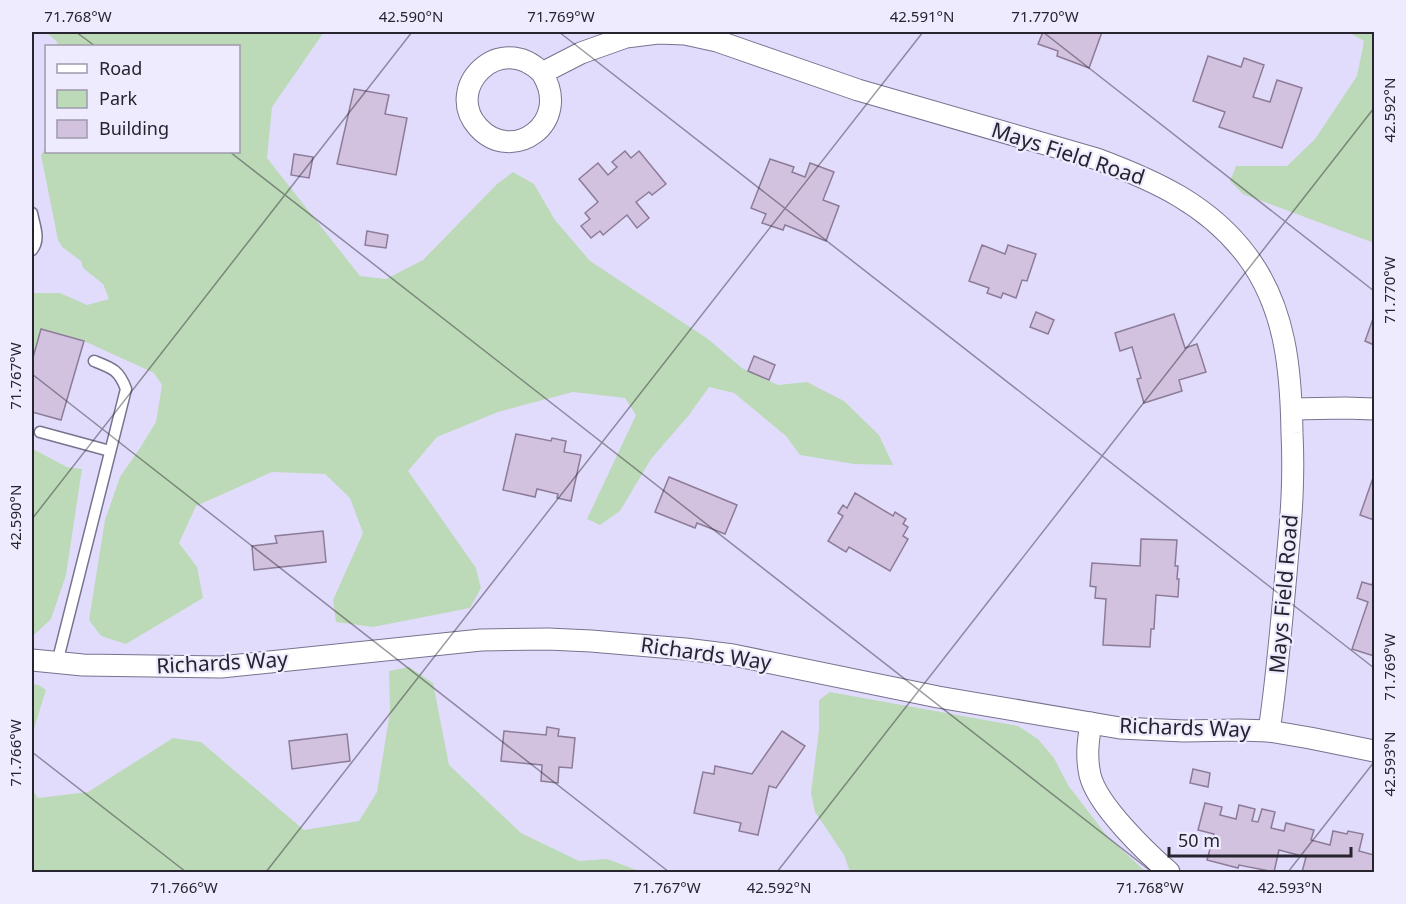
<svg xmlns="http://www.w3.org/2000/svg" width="1406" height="904" viewBox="0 0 1406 904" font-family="'Noto Sans',sans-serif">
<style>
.green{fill:#bddab8}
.building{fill:#d2c2df;stroke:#8c7c98;stroke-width:1.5}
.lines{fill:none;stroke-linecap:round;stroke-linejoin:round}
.service-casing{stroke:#77728e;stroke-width:13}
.minor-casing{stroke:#77728e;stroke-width:23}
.service{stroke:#fff;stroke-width:10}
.minor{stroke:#fff;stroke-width:21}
.ticks{fill:none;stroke:#272430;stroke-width:1.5;stroke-opacity:0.45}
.labels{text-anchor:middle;stroke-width:4.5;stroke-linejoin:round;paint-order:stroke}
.street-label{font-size:21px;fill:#272430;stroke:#efebff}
.neatline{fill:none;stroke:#272430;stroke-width:2}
.ticks-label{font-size:15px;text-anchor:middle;fill:#272430}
</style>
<rect width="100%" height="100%" fill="#e2dcfc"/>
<g class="green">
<path d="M 46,32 L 324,32 L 272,107 L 267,158 L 360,276 L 386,279 L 423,260 L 497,184 L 513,172 L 534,184 L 555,220 L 590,261 L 708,339 L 742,368 L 778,385 L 807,382 L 844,401 L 879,435 L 893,465 L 854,464 L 800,455 L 786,436 L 734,393 L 709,387 L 689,415 L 651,459 L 620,511 L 600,525 L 587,519 L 636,415 L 625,398 L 573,392 L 498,412 L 437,437 L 408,471 L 476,568 L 481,588 L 470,608 L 373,627 L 336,622 L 333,600 L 363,533 L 350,498 L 325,474 L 272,472 L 196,506 L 179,543 L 197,567 L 203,598 L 126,644 L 101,636 L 89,620 L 105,520 L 120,477 L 140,448 L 156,422 L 162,385 L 154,373 L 84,341 L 41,329 L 32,361 L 32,293 L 60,293 L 87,305 L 109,299 L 103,284 L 83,268 L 81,261 L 62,247 L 58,240 L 41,155 L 46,148 L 46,152 L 238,152 L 238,46 L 59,46 L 56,41 Z"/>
<path d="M 1348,32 L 1374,32 L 1374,243 L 1243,194 L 1230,181 L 1236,166 L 1287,166 L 1315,139 L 1357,76 L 1364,41 Z"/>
<path d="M 32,446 L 33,449 L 67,467 L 82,469 L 66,575 L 51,619 L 34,635 L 32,635 Z"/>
<path d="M 409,667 L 433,683 L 449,765 L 521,833 L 579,861 L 607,859 L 642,872 L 32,872 L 32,789 L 38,798 L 88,792 L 173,738 L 201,742 L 304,830 L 359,821 L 377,792 L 390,712 L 389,671 Z"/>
<path d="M 32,684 L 39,685 L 46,690 L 32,735 Z"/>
<path d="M 830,692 L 1018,726 L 1038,739 L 1054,758 L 1068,785 L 1107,836 L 1146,872 L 850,872 L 844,855 L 815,812 L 811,793 L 819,730 L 819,700 Z"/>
</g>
<g class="building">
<path d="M 1043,32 L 1102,32 L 1089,68 L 1057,56 L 1058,51 L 1038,44 Z"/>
<path d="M 1208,56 L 1241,67 L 1244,58 L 1264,65 L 1253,97 L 1270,102 L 1277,80 L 1302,88 L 1282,148 L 1219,127 L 1225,112 L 1193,101 Z"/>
<path d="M 354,89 L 389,95 L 385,114 L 407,118 L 396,175 L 337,164 Z"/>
<path d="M 625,151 L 631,158 L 639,151 L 666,184 L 652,195 L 649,192 L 636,202 L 649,218 L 637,228 L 627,215 L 603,235 L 600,231 L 591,238 L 581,226 L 590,219 L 585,213 L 598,202 L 579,179 L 598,163 L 608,175 L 617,167 L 612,162 Z"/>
<path d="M 294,154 L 313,157 L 309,178 L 291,175 Z"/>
<path d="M 770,159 L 794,167 L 792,172 L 805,177 L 810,163 L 834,172 L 823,200 L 839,206 L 826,241 L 785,225 L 783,230 L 762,223 L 766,214 L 751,208 Z"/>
<path d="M 367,231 L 388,235 L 386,248 L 365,245 Z"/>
<path d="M 982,245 L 1005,254 L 1008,245 L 1036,254 L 1027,281 L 1022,280 L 1016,298 L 1003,293 L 1001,298 L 987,293 L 989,288 L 969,281 Z"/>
<path d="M 1036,312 L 1054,320 L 1048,334 L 1030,327 Z"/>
<path d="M 1174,314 L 1185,348 L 1197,344 L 1206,372 L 1179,380 L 1182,391 L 1144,403 L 1137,379 L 1141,378 L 1132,347 L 1120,351 L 1115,333 Z"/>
<path d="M 1374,316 L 1374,345 L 1365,341 Z"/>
<path d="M 41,329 L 84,341 L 61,420 L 32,412 L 32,361 Z"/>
<path d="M 754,356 L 775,365 L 769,380 L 748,371 Z"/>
<path d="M 516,434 L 551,441 L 552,438 L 566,441 L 564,452 L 581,455 L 571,501 L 557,498 L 558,494 L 537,489 L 535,497 L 503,490 Z"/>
<path d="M 1374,475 L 1374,520 L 1360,515 Z"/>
<path d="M 669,477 L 737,505 L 725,534 L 697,523 L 695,528 L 655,512 Z"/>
<path d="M 855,493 L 893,516 L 895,512 L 906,519 L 903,524 L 908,527 L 903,536 L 908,539 L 890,571 L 849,547 L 846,552 L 828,541 L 843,516 L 838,513 L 843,505 L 847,508 Z"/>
<path d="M 323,531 L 326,562 L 254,570 L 252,546 L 277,543 L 275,536 Z"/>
<path d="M 1141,539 L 1177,540 L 1175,566 L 1178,566 L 1177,579 L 1179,579 L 1178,597 L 1156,595 L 1154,629 L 1151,629 L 1150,647 L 1103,645 L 1106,599 L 1095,598 L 1096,587 L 1090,586 L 1092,563 L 1140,566 Z"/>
<path d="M 1374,577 L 1374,656 L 1352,649 L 1368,602 L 1357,598 L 1362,582 L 1372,585 Z"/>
<path d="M 547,727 L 559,729 L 558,736 L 575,738 L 572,768 L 559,767 L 558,783 L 541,781 L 542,765 L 501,761 L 504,731 L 546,735 Z"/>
<path d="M 782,731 L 805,746 L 776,788 L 769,786 L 758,835 L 739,831 L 741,823 L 694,813 L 703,772 L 714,774 L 715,766 L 752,774 Z"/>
<path d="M 347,734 L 350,761 L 292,769 L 289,741 Z"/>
<path d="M 1193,769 L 1210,773 L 1208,787 L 1190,783 Z"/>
<path d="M 1205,803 L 1222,807 L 1220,815 L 1236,819 L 1239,805 L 1255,809 L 1252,821 L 1258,822 L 1262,809 L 1275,812 L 1271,828 L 1284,831 L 1286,823 L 1314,830 L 1311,840 L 1330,845 L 1333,831 L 1347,834 L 1348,831 L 1363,834 L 1359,851 L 1374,855 L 1374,872 L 1302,872 L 1306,857 L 1279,850 L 1274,872 L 1239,865 L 1238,868 L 1207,860 L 1214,834 L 1198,830 Z"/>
</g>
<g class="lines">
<defs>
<g id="service">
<path d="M 32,213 C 34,225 41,239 32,250"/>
<path d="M 40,432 L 110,451"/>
<path d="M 57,663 L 126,389 C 119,370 112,368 94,361"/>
</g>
<g id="minor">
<path d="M 542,73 C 500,30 443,88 478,127 C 512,165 573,123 542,73 L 581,53 L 626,37 L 658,33 L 685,34 L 717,41 L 858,90 L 1097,159 C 1156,181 1209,205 1247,256 C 1286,308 1291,371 1292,433 C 1293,454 1293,476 1292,497 C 1291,522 1288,548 1286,574 C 1281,626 1277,679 1269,731"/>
<path d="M 1292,409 L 1345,408 L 1374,409"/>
<path d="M 32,660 L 83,665 L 221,667 L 481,640 L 548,639 L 591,641 L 685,649 L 733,655 L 938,697 L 1120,728 L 1184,731 L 1239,730 L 1269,731 L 1310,738 L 1374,751"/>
<path d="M 1091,723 C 1088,741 1086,757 1090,775 C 1097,805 1146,852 1169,872"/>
</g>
</defs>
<use href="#service" class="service-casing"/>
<use href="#minor" class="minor-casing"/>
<use href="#service" class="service"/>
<use href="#minor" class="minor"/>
</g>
<path class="ticks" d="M 76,32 L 95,46M 559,32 L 1374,668M 1043,32 L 1374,291M 230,152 L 1152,872M 32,374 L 669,872M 32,519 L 412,32M 32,752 L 186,872M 266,872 L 923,32M 777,872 L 1374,108M 1288,872 L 1374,762"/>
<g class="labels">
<g class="street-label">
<text transform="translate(1068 154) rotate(18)" y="7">Mays Field Road</text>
<text transform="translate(1284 594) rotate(-85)" y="7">Mays Field Road</text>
<text transform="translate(706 654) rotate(8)" y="7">Richards Way</text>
<text transform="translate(222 663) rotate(-3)" y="7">Richards Way</text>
<text transform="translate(1185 728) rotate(2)" y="7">Richards Way</text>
</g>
</g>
<rect width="1406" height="904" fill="none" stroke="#efebff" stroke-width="66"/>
<rect x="45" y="45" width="195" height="108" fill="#efebff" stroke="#9f9bac" stroke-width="1.5"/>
<rect x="57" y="64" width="30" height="9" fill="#ffffff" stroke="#9f9bac" stroke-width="1.5"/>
<text x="99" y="75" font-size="18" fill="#272430">Road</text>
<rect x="57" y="90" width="30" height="18" fill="#bddab8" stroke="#9f9bac" stroke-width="1.5"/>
<text x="99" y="105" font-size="18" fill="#272430">Park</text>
<rect x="57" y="120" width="30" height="18" fill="#d2c2df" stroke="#9f9bac" stroke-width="1.5"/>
<text x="99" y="135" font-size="18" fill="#272430">Building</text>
<path d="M1169 847v9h182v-9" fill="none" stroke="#272430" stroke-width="3"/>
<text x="1178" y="847" font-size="18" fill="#272430" stroke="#efebff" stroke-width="4.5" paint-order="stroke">50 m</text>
<rect x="33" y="33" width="1340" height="838" class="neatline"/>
<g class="ticks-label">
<text x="78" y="22">71.768°W</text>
<text x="411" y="22">42.590°N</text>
<text x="561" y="22">71.769°W</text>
<text x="922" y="22">42.591°N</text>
<text x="1045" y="22">71.770°W</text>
<text transform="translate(1390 110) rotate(-90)" y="5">42.592°N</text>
<text transform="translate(1390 290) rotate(-90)" y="5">71.770°W</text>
<text transform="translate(16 376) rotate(-90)" y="5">71.767°W</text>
<text transform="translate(16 517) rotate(-90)" y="5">42.590°N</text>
<text transform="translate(1390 667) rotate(-90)" y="5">71.769°W</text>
<text transform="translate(16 753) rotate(-90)" y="5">71.766°W</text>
<text transform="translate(1390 764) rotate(-90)" y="5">42.593°N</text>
<text x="184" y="893">71.766°W</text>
<text x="667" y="893">71.767°W</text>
<text x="779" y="893">42.592°N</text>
<text x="1150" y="893">71.768°W</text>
<text x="1290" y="893">42.593°N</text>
</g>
</svg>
